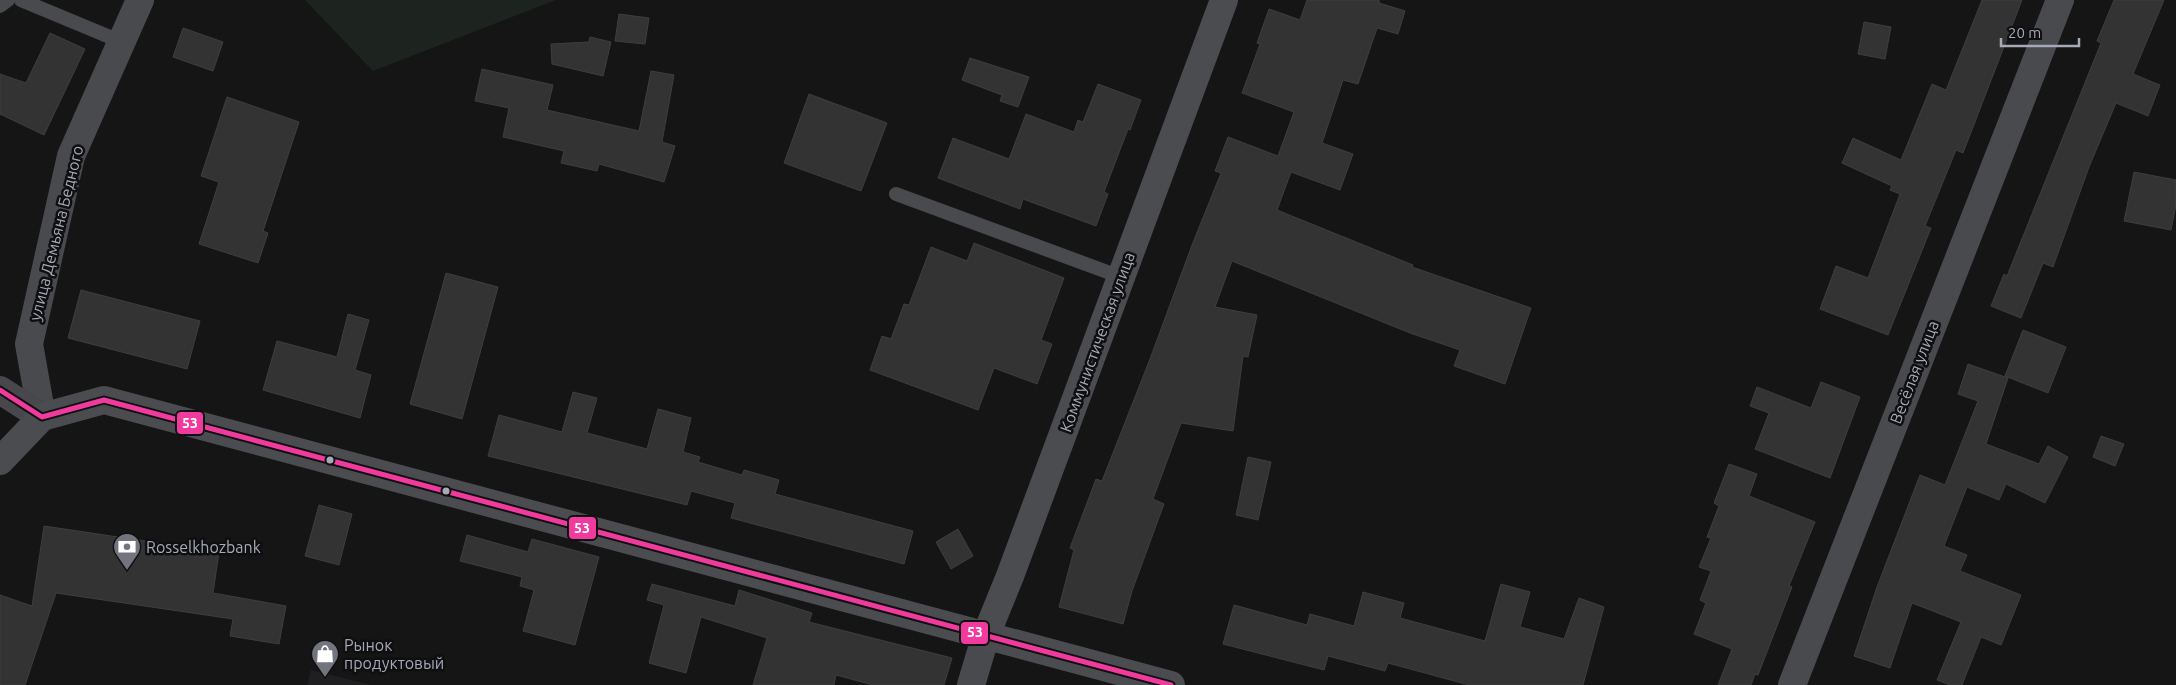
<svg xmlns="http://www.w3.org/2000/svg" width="2176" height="685" viewBox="0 0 2176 685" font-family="Ubuntu,sans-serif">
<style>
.built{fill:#1f1f21}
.green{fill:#1d241f}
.building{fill:#333334;stroke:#3d3e41}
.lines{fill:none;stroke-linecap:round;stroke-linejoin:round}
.service{stroke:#494a4e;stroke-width:14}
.minor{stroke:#494a4e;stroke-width:28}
.secondary{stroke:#48484c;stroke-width:28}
.primary{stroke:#4b4c50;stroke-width:28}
.bus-1-casing{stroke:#0f0f11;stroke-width:9}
.bus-1{stroke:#f13a9d;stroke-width:5}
.bus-dot{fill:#a6a9b6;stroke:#0f0f11;stroke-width:2}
.labels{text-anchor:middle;stroke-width:5;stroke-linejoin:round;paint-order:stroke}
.street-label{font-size:16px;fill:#a6a9b6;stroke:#0f0f11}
.poi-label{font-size:16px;fill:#a6a9b6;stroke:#0f0f11;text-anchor:start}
.line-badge{stroke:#0f0f11;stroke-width:2}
.badge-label{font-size:14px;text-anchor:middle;font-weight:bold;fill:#fff}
</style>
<rect width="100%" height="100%" fill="#151515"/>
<path class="built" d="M 311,670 L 371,685 L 307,685 Z"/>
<path class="green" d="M 305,0 L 556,0 L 373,71 Z"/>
<g class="building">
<path d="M 1307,0 L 1379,0 L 1379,3 L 1405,11 L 1398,34 L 1377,28 L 1358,84 L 1343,80 L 1322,143 L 1353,154 L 1340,190 L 1291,172 L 1277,210 L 1413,265 L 1412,267 L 1531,308 L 1505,384 L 1454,366 L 1460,350 L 1410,333 L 1232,261 L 1215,307 L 1257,315 L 1248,357 L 1243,356 L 1233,431 L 1181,423 L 1153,499 L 1164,504 L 1132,591 L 1123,624 L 1059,607 L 1074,550 L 1070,548 L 1096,479 L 1102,481 L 1150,359 L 1192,245 L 1221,173 L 1215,171 L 1228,137 L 1278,156 L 1294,112 L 1242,93 L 1260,44 L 1257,43 L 1269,9 L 1300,20 Z"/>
<path d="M 1982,0 L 2022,0 L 1963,153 L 1956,150 L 1925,226 L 1931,228 L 1888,335 L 1820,309 L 1836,266 L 1868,278 L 1900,194 L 1890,190 L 1892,186 L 1842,163 L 1853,138 L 1901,160 L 1932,84 L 1946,90 Z"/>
<path d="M 2114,0 L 2164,0 L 2133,74 L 2160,85 L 2148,116 L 2116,103 L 2089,167 L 2053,267 L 2043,263 L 2021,318 L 1991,306 L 2004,274 L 2007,276 L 2101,43 L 2097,41 Z"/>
<path d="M 619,14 L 649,18 L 645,44 L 615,41 Z"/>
<path d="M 1864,22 L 1891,27 L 1885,59 L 1858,54 Z"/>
<path d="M 183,28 L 223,42 L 213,71 L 173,57 Z"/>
<path d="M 50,33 L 85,49 L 44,135 L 0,114 L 0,74 L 26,83 Z"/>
<path d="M 590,37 L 611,42 L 603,76 L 552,64 L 551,44 L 589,42 Z"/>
<path d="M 970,58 L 1029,77 L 1018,107 L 1000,101 L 1002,95 L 962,80 Z"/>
<path d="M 482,69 L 553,85 L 547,110 L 639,131 L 651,71 L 674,75 L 662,142 L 675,146 L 664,182 L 599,164 L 597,171 L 561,163 L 564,151 L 503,137 L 509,108 L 475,101 Z"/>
<path d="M 1098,84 L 1141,100 L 1130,130 L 1128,129 L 1104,192 L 1108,194 L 1096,226 L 1023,199 L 1020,209 L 938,178 L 953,138 L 1009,159 L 1026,114 L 1074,132 L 1078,120 L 1083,122 Z"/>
<path d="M 809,94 L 887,123 L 861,191 L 784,163 Z"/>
<path d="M 227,97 L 299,122 L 263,231 L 268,233 L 258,263 L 199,244 L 219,182 L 201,176 Z"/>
<path d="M 2134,172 L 2176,180 L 2176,205 L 2171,230 L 2124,221 Z"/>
<path d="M 974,243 L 1064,278 L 1041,340 L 1052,344 L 1037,384 L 994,368 L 978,410 L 870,370 L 882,336 L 891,339 L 904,304 L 909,305 L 931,247 L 967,261 Z"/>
<path d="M 446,273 L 498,287 L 462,419 L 410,404 Z"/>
<path d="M 81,290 L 200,321 L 187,369 L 68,338 Z"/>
<path d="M 348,314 L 369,320 L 355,370 L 371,375 L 360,418 L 263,390 L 277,341 L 337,357 Z"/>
<path d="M 2023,330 L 2066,347 L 2048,393 L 2005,376 Z"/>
<path d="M 1968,364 L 2008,378 L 1986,444 L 2039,464 L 2048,446 L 2068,457 L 2045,503 L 2006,484 L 1999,500 L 1967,487 L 1944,546 L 1967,555 L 1960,571 L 2021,595 L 2001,645 L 1981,637 L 1962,685 L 1950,685 L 1937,680 L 1961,622 L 1912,603 L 1890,668 L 1854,656 L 1877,587 L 1920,475 L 1945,485 L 1978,401 L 1958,394 Z"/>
<path d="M 1821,382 L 1860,397 L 1830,478 L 1755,449 L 1769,413 L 1750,406 L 1757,387 L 1811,408 Z"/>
<path d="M 573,392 L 597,398 L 587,433 L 647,449 L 658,409 L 691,418 L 683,452 L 700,457 L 698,462 L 742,475 L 744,470 L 779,480 L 775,494 L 913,531 L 904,564 L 731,518 L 735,503 L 691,491 L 687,505 L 488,456 L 499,415 L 562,432 Z"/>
<path d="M 2101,436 L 2124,444 L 2115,466 L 2093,457 Z"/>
<path d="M 1248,457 L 1271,462 L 1258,520 L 1236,515 Z"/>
<path d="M 1729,464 L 1757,474 L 1749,496 L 1815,522 L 1789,586 L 1792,587 L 1758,675 L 1755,674 L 1751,685 L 1718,685 L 1732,649 L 1694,634 L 1706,603 L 1700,600 L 1711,571 L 1699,567 L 1711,538 L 1707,537 L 1719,506 L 1714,503 Z"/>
<path d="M 319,505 L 352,514 L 339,565 L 305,556 Z"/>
<path d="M 44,526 L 219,552 L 213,593 L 286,606 L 279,644 L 230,636 L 233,619 L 56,593 L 25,685 L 0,685 L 0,595 L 32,606 Z"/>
<path d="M 958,529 L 973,556 L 951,569 L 936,542 Z"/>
<path d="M 467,535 L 528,552 L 532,539 L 599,557 L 575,645 L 523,631 L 534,590 L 520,586 L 522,577 L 460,561 Z"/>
<path d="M 652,584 L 735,606 L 739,590 L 812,613 L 809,622 L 952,658 L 944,685 L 873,685 L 836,675 L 834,685 L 753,685 L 767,638 L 701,617 L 686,673 L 649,663 L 664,605 L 647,600 Z"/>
<path d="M 1501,584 L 1530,592 L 1520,627 L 1564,639 L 1579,598 L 1604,607 L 1583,685 L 1469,685 L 1388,663 L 1385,671 L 1328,656 L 1324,670 L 1223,644 L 1234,605 L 1307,625 L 1310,614 L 1354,626 L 1363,592 L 1404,603 L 1400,618 L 1485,641 Z"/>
</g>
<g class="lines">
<g class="service">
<path d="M 21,0 L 122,42"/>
<path d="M 0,6 L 8,0"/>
<path d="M 896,194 L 1121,277"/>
</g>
<g class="minor">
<path d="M 42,417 L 29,344 L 71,156 L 140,0"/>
<path d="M 971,685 L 986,635"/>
<path d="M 1792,685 L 2060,0"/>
</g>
<path class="secondary" d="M 0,390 L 42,417"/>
<g class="primary">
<path d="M 0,461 L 42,417 L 104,400 L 1171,685"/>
<path d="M 986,635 L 1010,576 L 1224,0"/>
</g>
<defs>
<path id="bus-1" d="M 0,390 L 42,417 L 104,400 L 1171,685"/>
</defs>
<use href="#bus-1" class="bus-1-casing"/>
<use href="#bus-1" class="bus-1"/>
</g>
<defs>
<symbol id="bank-pin" viewBox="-11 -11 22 30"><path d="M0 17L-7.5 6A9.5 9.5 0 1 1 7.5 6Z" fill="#73757e" stroke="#0f0f11"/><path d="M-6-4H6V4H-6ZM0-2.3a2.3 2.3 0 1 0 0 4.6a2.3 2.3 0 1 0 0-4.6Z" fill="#fff"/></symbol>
<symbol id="shop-pin" viewBox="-11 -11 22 30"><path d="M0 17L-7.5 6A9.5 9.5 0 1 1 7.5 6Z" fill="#73757e" stroke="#0f0f11"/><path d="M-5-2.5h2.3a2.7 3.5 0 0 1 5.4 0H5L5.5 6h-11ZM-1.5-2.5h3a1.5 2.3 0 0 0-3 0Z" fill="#fff"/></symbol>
</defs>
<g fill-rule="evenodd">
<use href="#bank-pin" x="111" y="531" width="32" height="43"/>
<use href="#shop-pin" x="309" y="638" width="32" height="43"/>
</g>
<g class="bus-dot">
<circle cx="330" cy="460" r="4.5"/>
<circle cx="446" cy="491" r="4.5"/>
</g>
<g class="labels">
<g class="street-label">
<text transform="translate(56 233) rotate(-76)" y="6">улица Демьяна Бедного</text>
<text transform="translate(1097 342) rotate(-70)" y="6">Коммунистическая улица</text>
<text transform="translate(1914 372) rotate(-69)" y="6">Весёлая улица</text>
</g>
<g class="poi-label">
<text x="146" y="553">Rosselkhozbank</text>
<text x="344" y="651">Рынок<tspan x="344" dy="18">продуктовый</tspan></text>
</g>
</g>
<g class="line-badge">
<rect x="176" y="411" width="28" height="24" rx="5" fill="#f13a9d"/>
<rect x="568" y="516" width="29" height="24" rx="5" fill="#f13a9d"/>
<rect x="960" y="621" width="29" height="24" rx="5" fill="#f13a9d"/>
</g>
<g class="badge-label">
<text x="190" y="428">53</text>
<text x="582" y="533">53</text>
<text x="975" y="637">53</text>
</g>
<path d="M2001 38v8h78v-8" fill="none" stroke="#a6a9b6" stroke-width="2.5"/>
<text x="2008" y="38" font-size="15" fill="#a6a9b6" stroke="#0f0f11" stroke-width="4" paint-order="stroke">20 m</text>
</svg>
